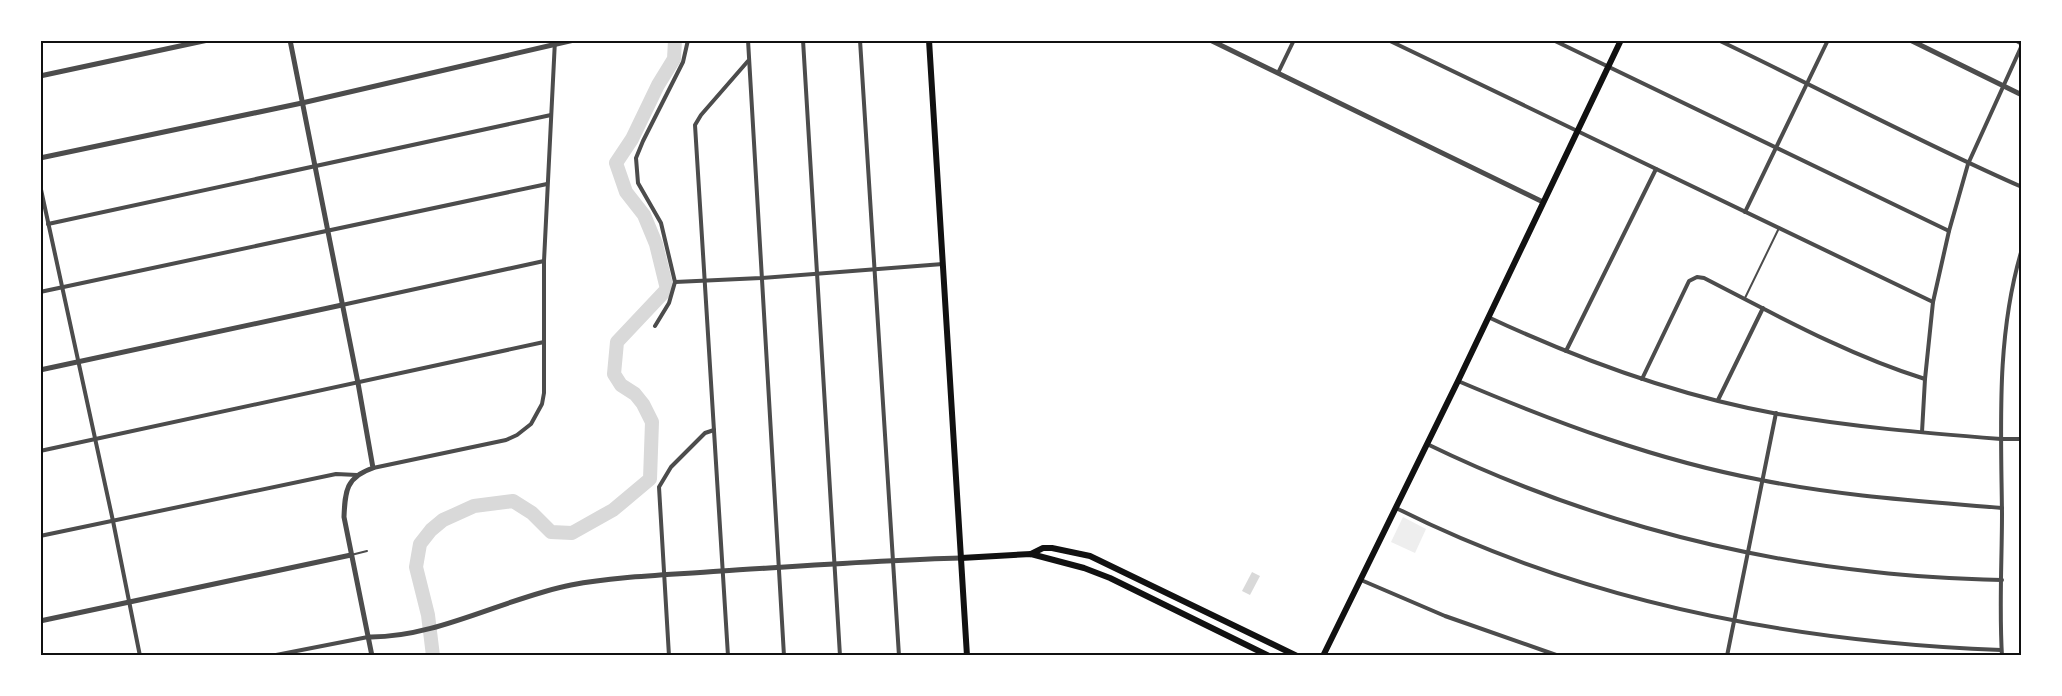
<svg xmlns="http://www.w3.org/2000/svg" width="2062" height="696" viewBox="0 0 2062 696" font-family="Rubik,sans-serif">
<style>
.green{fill:#eee}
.water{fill:#d9d9d9}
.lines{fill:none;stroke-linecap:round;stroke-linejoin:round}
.river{stroke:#d9d9d9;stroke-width:14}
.service{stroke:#4c4c4c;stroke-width:2}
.minor{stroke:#4c4c4c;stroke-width:4}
.tertiary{stroke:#4c4c4c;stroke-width:5}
.secondary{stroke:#111;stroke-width:6}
.neatline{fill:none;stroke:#111;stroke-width:2}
</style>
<rect width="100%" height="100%" fill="#fff"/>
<path class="green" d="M 1403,517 L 1426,529 L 1415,553 L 1391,542 Z"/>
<path class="water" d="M 1252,572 L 1260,576 L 1250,595 L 1242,591 Z"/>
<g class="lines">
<path class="river" d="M 433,656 L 428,615 L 416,567 L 420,544 L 431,530 L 443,520 L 474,506 L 513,501 L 532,513 L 551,532 L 572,533 L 613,510 L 650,479 L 652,422 L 643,404 L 635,394 L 621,385 L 614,374 L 617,342 L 667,289 L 656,244 L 644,215 L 626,192 L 616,163 L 632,139 L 658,85 L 674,59 L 675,40"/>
<g class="service">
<path d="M 1745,298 L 1779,228"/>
<path d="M 351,555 L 367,551"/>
</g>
<g class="minor">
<path d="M 748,40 L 784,656"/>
<path d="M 803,40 L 840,656"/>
<path d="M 860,40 L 899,656"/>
<path d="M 1388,40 L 1933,302"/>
<path d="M 1553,40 L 1949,231"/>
<path d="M 1718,40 C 1819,88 1919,142 2022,187"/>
<path d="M 2015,40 L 2022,44"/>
<path d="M 1278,73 L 1294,40"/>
<path d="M 40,185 L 113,521 L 140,656"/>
<path d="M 1745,212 L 1828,40"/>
<path d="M 48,224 L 551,115"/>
<path d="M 675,282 L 761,278 L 943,264"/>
<path d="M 40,292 L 547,184"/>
<path d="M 342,305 L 544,261"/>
<path d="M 1488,317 C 1580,360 1678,396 1778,414 C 1852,427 1926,433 2001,439 L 2022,439"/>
<path d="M 655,326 L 669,303 L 675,282 L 661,223 L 638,183 L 636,158 L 643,141 L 683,62 L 688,40"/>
<path d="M 1566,351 L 1656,169"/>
<path d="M 1642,379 L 1689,281 L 1697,277 L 1704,278 C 1776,315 1848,355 1925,379"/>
<path d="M 1458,381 C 1557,423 1656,460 1761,480 C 1840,496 1921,501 2002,508"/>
<path d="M 1718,400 L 1763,308"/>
<path d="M 1922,432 L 1925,379 L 1933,302 L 1949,231 L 1968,164 L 2022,45"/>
<path d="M 1427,444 C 1567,512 1720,556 1875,572 C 1917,577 1960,579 2002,580"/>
<path d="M 40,451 L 544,342"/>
<path d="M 373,468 L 506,440 L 517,435 L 531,424 L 542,404 L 544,393 L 544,261 L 555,40"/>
<path d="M 1396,508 C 1585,603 1792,642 2001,650"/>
<path d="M 40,536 L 336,474 L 357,475"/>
<path d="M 1361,580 L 1445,616 L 1559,656"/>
<path d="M 271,656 L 368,637"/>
<path d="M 669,656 L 659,487 L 671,467 L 705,433 L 714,430"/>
<path d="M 728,656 L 695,125 L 701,115 L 748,61"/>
<path d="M 1727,656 L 1776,413"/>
<path d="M 2002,656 C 1999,608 2002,560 2002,513 C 2001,425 1996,335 2022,249"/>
</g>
<g class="tertiary">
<path d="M 290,40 L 358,383 L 373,468 C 346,477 345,491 344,517 L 372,656"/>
<path d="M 1210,40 L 1543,202"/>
<path d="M 1910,40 L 2022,95"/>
<path d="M 40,76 L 208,40"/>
<path d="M 40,158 L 302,103 L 574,40"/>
<path d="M 40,370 L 342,305"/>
<path d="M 40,621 L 351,555"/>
<path d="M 369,637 C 436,638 505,598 571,585 C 620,576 671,575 721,571 C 801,566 881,560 961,558"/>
</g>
<g class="secondary">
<path d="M 929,40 L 967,656"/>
<path d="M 1031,554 L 1043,548 L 1052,548 L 1090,556 L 1297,656"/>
<path d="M 961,558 L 1031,554 L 1084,568 L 1110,578 L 1269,656"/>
<path d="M 1323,656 L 1458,381 L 1621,40"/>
</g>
</g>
<rect width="2062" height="696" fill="none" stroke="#ffffff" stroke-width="84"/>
<rect x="42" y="42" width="1978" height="612" class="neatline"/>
</svg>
